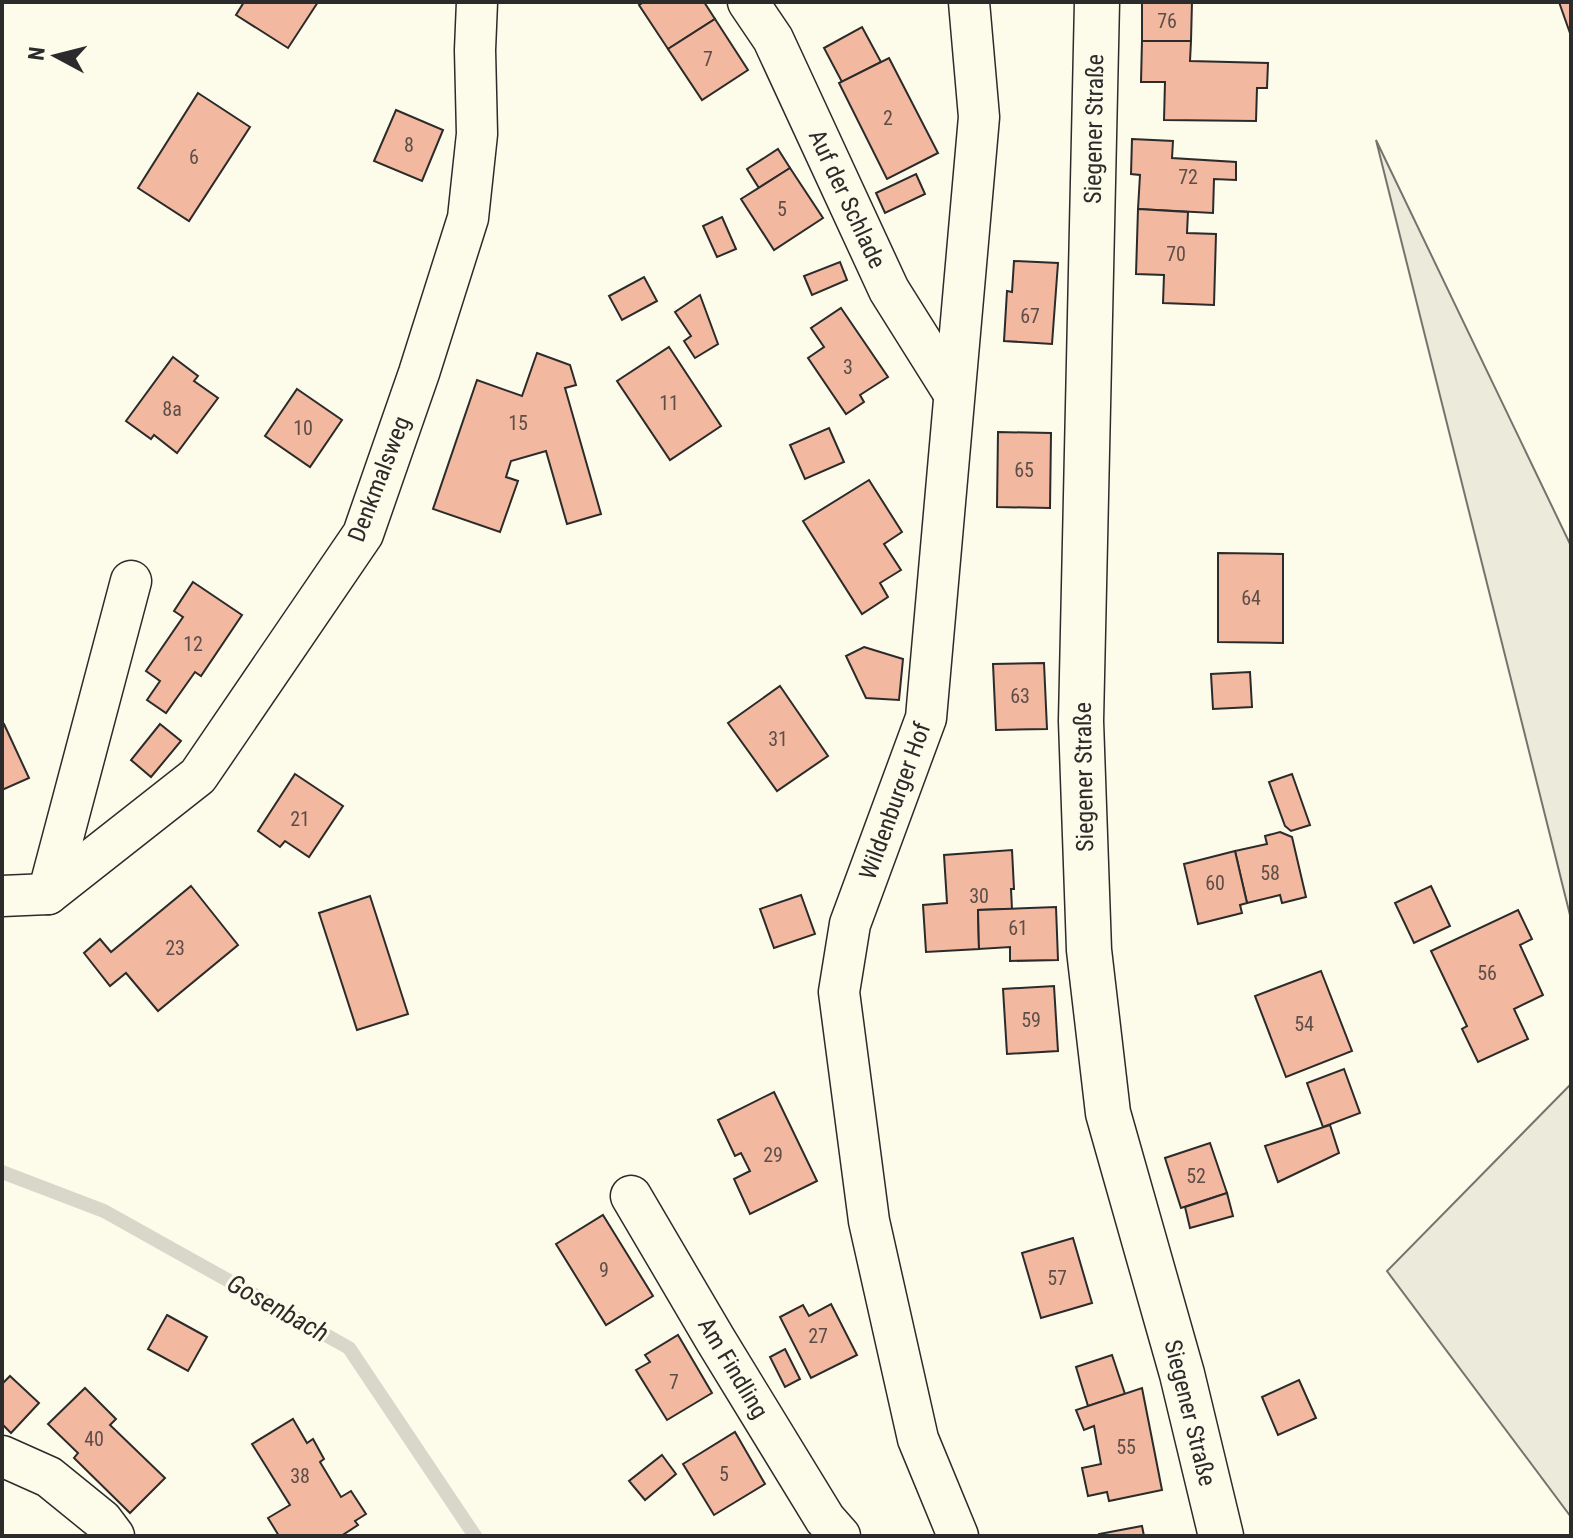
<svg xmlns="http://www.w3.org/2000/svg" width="1573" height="1538" viewBox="0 0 1573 1538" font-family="'Roboto Condensed',sans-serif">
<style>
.green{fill:#ecebdb;stroke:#74746e;stroke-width:2}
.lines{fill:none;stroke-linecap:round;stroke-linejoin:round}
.stream{stroke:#d8d7c9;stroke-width:14}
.building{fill:#f2b8a0;stroke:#2b2b2b;stroke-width:2}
.street-casing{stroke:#2b2b2b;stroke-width:43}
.secondary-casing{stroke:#2b2b2b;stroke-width:47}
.street{stroke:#fdfbea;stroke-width:40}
.secondary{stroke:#fdfbea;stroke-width:44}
.labels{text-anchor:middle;stroke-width:6;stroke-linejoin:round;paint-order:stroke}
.number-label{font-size:20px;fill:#5d4e48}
.street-label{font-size:24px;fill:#2b2b2b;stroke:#fdfbea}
.water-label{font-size:26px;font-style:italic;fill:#2b2b2b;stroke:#fdfbea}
</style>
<rect width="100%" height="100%" fill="#fdfbea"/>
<g class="green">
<path d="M 1376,140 L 1571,546 L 1571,919 Z"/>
<path d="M 1571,1084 L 1571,1517 L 1387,1271 Z"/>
</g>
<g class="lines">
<path class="stream" d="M 2,1172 L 104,1211 L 349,1348 L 475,1536"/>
</g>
<g class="building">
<path d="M 244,2 L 318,2 L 288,48 L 236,15 Z"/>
<path d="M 644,2 L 704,2 L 715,19 L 668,49 L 639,5 Z"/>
<path d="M 1142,2 L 1192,2 L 1191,41 L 1142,41 Z"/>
<path d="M 1559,2 L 1571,2 L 1571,36 Z"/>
<path d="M 715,19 L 748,70 L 702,100 L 668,49 Z"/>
<path d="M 862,27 L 881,62 L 842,82 L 824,48 Z"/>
<path d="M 1142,41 L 1191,41 L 1190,61 L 1268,63 L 1267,88 L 1257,88 L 1256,121 L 1164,120 L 1165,82 L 1141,82 Z"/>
<path d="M 889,58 L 938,153 L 887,179 L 839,83 Z"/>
<path d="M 198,93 L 250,127 L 189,221 L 138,188 Z"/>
<path d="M 396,110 L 443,130 L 422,181 L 374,161 Z"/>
<path d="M 1132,139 L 1173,141 L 1172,158 L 1236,162 L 1236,180 L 1214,179 L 1213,213 L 1138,209 L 1140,175 L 1131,174 Z"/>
<path d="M 778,149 L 790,168 L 759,188 L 747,169 Z"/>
<path d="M 790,168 L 823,218 L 774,250 L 741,199 Z"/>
<path d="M 916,174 L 925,194 L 885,213 L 876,193 Z"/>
<path d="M 1138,209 L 1188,212 L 1187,233 L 1216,234 L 1214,305 L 1163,303 L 1164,275 L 1136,274 Z"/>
<path d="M 722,217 L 736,249 L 717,257 L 703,226 Z"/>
<path d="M 1014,261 L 1058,263 L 1052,344 L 1004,341 L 1007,291 L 1012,292 Z"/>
<path d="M 840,262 L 847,280 L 812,295 L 804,276 Z"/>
<path d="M 644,277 L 657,301 L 622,320 L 609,296 Z"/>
<path d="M 700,295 L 718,344 L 695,358 L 684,341 L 691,336 L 675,312 Z"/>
<path d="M 841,308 L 888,377 L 860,395 L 864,402 L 846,414 L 808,358 L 824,347 L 811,328 Z"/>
<path d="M 669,347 L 721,426 L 670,460 L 617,381 Z"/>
<path d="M 537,353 L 570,365 L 576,385 L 565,388 L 601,514 L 567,524 L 546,451 L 511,461 L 506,477 L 518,481 L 500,532 L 433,509 L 477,380 L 522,396 Z"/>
<path d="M 173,357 L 198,376 L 194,381 L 218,398 L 177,453 L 154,435 L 151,439 L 126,421 Z"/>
<path d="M 297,389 L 342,420 L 310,467 L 265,436 Z"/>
<path d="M 829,428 L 844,462 L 805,479 L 790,445 Z"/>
<path d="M 998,432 L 1051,433 L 1050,508 L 997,507 Z"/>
<path d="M 869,480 L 902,532 L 884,544 L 901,570 L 880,583 L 888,597 L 862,614 L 803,521 Z"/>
<path d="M 1218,553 L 1283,554 L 1283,643 L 1218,642 Z"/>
<path d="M 193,582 L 242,615 L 201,676 L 195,672 L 166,713 L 147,700 L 160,681 L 146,671 L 183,617 L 174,611 Z"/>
<path d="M 864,647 L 903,659 L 899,700 L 866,698 L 846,656 Z"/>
<path d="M 1044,663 L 1047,729 L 996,730 L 993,664 Z"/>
<path d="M 1250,672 L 1252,707 L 1213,709 L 1211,674 Z"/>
<path d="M 780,686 L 828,756 L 777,791 L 728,723 Z"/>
<path d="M 4,724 L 29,778 L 2,790 L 2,725 Z"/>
<path d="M 160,724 L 181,741 L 151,777 L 131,760 Z"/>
<path d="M 295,774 L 343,806 L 309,857 L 285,841 L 280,847 L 258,831 Z"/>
<path d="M 1292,774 L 1310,825 L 1291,831 L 1285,826 L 1269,782 Z"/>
<path d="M 1280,832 L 1292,837 L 1306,897 L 1282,903 L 1280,895 L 1247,903 L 1235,851 L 1267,844 L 1265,836 Z"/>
<path d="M 1012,850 L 1014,889 L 1011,889 L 1012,909 L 978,910 L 979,949 L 926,952 L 923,905 L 947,903 L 944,855 Z"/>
<path d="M 1235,851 L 1247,903 L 1240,905 L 1242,913 L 1198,924 L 1184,864 Z"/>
<path d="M 191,886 L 238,945 L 158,1011 L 126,973 L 110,986 L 84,953 L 100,939 L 111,952 Z"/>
<path d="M 1431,886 L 1450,926 L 1414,943 L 1395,903 Z"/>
<path d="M 801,895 L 815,934 L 774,948 L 760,909 Z"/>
<path d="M 370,896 L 408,1014 L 357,1030 L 319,913 Z"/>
<path d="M 1056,907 L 1058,960 L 1010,961 L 1010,947 L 979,949 L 978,910 Z"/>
<path d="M 1518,910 L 1532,939 L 1520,945 L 1543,995 L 1514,1009 L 1528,1039 L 1478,1062 L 1462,1029 L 1467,1026 L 1431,951 Z"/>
<path d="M 1321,971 L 1352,1051 L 1286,1077 L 1255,996 Z"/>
<path d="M 1054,986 L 1058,1051 L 1007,1054 L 1003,989 Z"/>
<path d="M 1344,1069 L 1360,1113 L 1323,1127 L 1307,1083 Z"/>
<path d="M 774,1092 L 817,1181 L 750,1214 L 734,1179 L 750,1171 L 741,1153 L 735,1156 L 718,1120 Z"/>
<path d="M 1330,1125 L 1339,1153 L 1278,1182 L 1265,1146 Z"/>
<path d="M 1210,1143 L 1227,1193 L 1181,1208 L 1165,1158 Z"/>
<path d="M 1227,1193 L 1233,1216 L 1190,1228 L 1185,1207 Z"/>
<path d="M 603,1215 L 653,1296 L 606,1325 L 556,1244 Z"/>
<path d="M 1073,1238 L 1092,1303 L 1041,1318 L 1022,1253 Z"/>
<path d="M 831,1304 L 857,1355 L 811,1378 L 780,1317 L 803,1305 L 809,1316 Z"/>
<path d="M 167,1315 L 207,1337 L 188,1371 L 148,1349 Z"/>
<path d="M 678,1335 L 712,1393 L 667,1420 L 636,1370 L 650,1362 L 645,1355 Z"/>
<path d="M 785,1349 L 800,1379 L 785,1387 L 770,1357 Z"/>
<path d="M 1112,1355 L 1125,1394 L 1088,1406 L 1076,1367 Z"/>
<path d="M 10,1376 L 39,1403 L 11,1433 L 2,1424 L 2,1384 Z"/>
<path d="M 1299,1380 L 1316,1418 L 1278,1435 L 1262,1397 Z"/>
<path d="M 85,1388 L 116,1419 L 110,1425 L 165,1478 L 130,1513 L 74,1458 L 78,1453 L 48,1424 Z"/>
<path d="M 1142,1388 L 1162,1490 L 1109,1501 L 1107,1492 L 1088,1496 L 1082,1468 L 1101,1464 L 1094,1426 L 1084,1430 L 1076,1410 Z"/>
<path d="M 293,1419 L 307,1443 L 313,1439 L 324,1459 L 320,1462 L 341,1497 L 351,1491 L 366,1514 L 355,1521 L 358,1525 L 341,1536 L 279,1536 L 268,1518 L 290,1505 L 252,1444 Z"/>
<path d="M 735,1432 L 765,1484 L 714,1515 L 683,1464 Z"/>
<path d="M 662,1455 L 676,1474 L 645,1500 L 629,1481 Z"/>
<path d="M 1142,1526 L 1144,1536 L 1099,1536 L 1099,1534 Z"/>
</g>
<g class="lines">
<defs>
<g id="street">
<path d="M 748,2 L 773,39 L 889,290 L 953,392"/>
<path d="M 48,894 L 131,581"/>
<path d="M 2,896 L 48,894 L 198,776 L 363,534 L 419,373 L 468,218 L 477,134 L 475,50 L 477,2"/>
<path d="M 631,1196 L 715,1339 L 825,1519 L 840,1536"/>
<path d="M 2,1456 L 49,1477 L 102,1520 L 114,1536"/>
<path d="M 958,1536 L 918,1439 L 869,1221 L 839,992 L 850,924 L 926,718 L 979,117 L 969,2"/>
</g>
<path id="secondary" d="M 1097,2 L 1081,721 L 1089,950 L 1108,1113 L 1182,1374 L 1221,1536"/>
</defs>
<use href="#street" class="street-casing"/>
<use href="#secondary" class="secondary-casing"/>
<use href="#street" class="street"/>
<use href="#secondary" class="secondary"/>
</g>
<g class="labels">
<g class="number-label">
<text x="1167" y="28">76</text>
<text x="708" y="66">7</text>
<text x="888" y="125">2</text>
<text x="409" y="152">8</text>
<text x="194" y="164">6</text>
<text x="1188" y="184">72</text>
<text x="782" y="216">5</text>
<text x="1176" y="261">70</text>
<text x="1030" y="323">67</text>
<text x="848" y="374">3</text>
<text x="669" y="410">11</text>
<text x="172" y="416">8a</text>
<text x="518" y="430">15</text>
<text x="303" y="435">10</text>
<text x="1024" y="477">65</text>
<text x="1251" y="605">64</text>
<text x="193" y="651">12</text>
<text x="1020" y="703">63</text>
<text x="778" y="746">31</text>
<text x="300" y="826">21</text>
<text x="1270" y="880">58</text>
<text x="1215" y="890">60</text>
<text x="979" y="903">30</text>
<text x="1018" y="935">61</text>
<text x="175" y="955">23</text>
<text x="1487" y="980">56</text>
<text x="1031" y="1027">59</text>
<text x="1304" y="1031">54</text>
<text x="773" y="1162">29</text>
<text x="1196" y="1183">52</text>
<text x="604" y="1277">9</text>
<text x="1057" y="1285">57</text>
<text x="818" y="1343">27</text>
<text x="674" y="1389">7</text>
<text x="94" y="1446">40</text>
<text x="1126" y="1454">55</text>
<text x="724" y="1481">5</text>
<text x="300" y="1483">38</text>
</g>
<g class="street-label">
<text transform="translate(1094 129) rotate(-89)" y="8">Siegener Straße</text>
<text transform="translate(847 199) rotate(65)" y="8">Auf der Schlade</text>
<text transform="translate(379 479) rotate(-69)" y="8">Denkmalsweg</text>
<text transform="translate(1084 777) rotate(-91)" y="8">Siegener Straße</text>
<text transform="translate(895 801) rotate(-70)" y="8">Wildenburger Hof</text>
<text transform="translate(733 1368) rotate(59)" y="8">Am Findling</text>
<text transform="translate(1190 1413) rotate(76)" y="8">Siegener Straße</text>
</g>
<g class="water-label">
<text transform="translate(278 1308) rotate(29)" y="9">Gosenbach</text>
</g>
</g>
<rect width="1573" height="1538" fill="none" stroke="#2b2b2b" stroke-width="8"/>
<g transform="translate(56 56) rotate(277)" stroke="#fdfbea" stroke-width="6" paint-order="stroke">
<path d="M0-6L14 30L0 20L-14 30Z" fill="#2b2b2b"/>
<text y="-12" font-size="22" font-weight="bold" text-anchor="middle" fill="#2b2b2b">N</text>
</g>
</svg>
